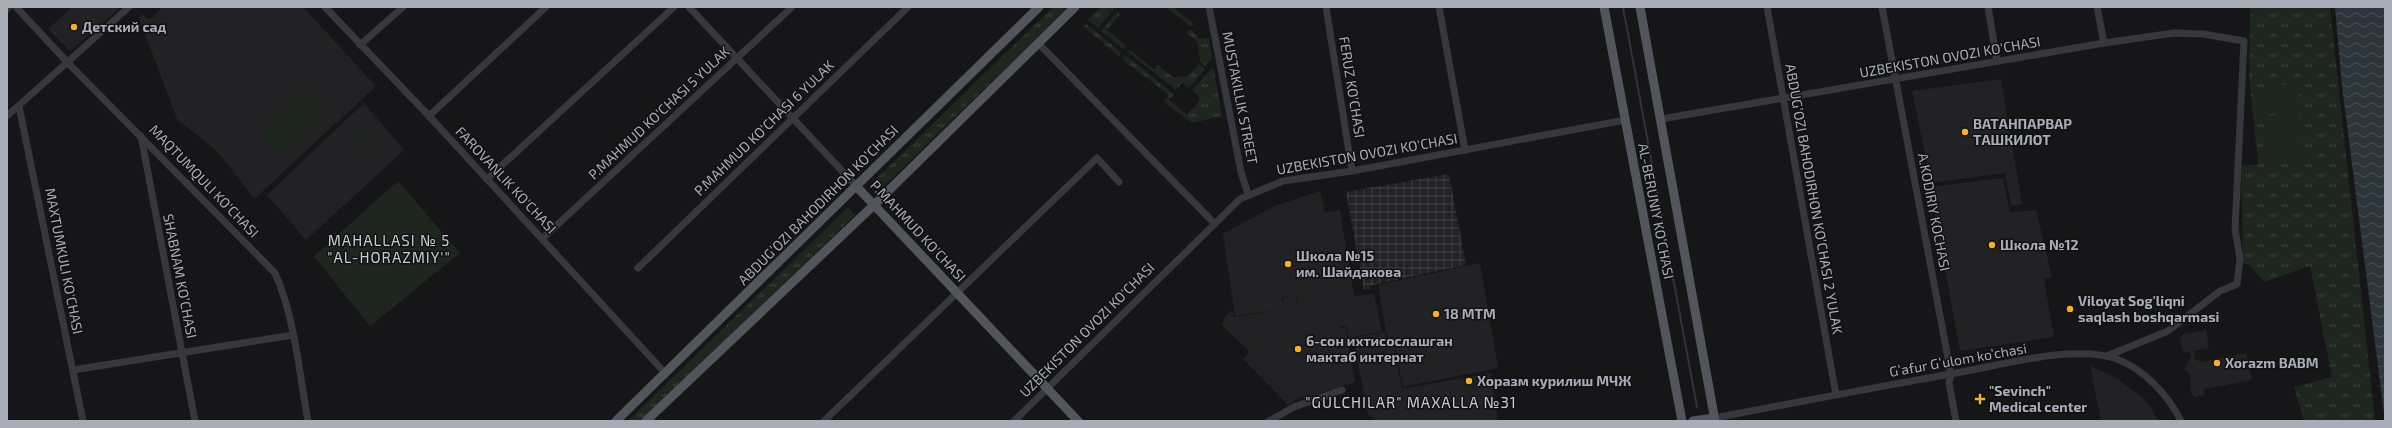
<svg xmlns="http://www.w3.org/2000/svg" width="2392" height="428" viewBox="0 0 2392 428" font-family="'Exo 2',sans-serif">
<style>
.built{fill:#222225}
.industrial{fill:url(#industrial-grid)}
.grass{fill:url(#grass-tufts)}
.pitch{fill:#1e261f}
.water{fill:url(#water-waves)}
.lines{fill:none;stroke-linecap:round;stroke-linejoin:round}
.stream{stroke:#2c353c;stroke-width:2}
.minor{stroke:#37383d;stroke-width:7}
.major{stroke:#53555c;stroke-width:9}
.poi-dot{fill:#f2b134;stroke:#111113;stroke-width:1.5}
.labels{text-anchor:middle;stroke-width:3;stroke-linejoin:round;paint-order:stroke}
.poi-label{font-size:14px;font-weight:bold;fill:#a8adb8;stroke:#111113;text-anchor:start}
.street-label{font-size:14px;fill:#a8adb8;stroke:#111113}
.neighbourhood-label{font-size:15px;letter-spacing:1px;fill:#c9ccd4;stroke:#111113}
</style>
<defs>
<pattern id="industrial-grid" width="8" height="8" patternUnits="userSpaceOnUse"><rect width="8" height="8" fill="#222225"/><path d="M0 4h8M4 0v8" fill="none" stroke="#3f3f43"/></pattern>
<pattern id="grass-tufts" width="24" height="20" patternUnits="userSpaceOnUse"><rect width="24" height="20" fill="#1e261f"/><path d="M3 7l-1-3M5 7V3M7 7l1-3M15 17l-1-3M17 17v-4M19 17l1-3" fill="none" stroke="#3c433d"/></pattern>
<pattern id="water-waves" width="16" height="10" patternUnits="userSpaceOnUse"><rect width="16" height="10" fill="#2c353c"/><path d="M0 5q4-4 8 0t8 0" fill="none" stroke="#485056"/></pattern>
</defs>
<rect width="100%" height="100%" fill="#161618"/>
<g class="built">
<path d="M 72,7 L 121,7 L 70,51 L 48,29 Z"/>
<path d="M 163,7 L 303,7 L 376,86 L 254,199 L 218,152 L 177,119 L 139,18 L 142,14 L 149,20 Z"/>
<path d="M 2001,79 L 2022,204 L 2011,206 L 2005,173 L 1931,183 L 1912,91 Z"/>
<path d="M 364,103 L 404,150 L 306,240 L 267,195 Z"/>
<path d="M 2003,178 L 2010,212 L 2036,210 L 2052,277 L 2044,279 L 2054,337 L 1960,351 L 1930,187 Z"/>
<path d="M 1320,191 L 1325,212 L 1340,210 L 1354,296 L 1374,294 L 1382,332 L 1348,338 L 1346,326 L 1341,326 L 1340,324 L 1340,328 L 1345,327 L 1355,382 L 1304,399 L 1303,396 L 1288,405 L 1243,359 L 1250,352 L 1222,325 L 1226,315 L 1232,310 L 1234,317 L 1284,309 L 1283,298 L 1295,295 L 1299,307 L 1296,295 L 1282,297 L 1284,309 L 1235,316 L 1223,234 L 1272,207 Z"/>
<path d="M 1480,263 L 1498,368 L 1403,387 L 1393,337 L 1387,338 L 1378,285 Z"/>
<path d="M 2206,330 L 2209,348 L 2194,351 L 2195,359 L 2201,362 L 2246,353 L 2252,380 L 2205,389 L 2203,395 L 2195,397 L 2190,392 L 2191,389 L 2190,374 L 2184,369 L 2191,358 L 2190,352 L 2186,353 L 2182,349 L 2180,340 L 2183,334 Z"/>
<path d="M 1385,332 L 1386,339 L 1392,339 L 1402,389 L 1491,373 L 1498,421 L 1375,421 L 1368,414 L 1353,338 Z"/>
<path d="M 2090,366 L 2117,378 L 2145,400 L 2159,421 L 2101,421 Z"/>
</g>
<path class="industrial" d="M 1449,174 L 1466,265 L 1377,284 L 1370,286 L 1370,289 L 1364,290 L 1346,192 Z"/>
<g class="grass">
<path d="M 1053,7 L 1068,7 L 883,187 L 875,180 Z"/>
<path d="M 1101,7 L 1112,7 L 1114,9 L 1098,28 L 1088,20 Z"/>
<path d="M 1166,7 L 1173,7 L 1194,24 L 1191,27 Z"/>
<path d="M 2250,7 L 2330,7 L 2375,421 L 2304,421 L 2294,387 L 2332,377 L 2310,266 L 2264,282 L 2248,264 L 2243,264 L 2241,166 L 2258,164 L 2249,76 Z"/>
<path d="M 1117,12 L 1120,14 L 1107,30 L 1126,46 L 1123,49 L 1101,31 Z"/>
<path d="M 1086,24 L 1121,52 L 1119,56 L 1084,27 Z"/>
<path d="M 1190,29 L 1200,39 L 1209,38 L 1212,59 L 1205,66 L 1200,62 L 1198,43 L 1187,33 Z"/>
<path d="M 1130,50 L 1154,69 L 1158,65 L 1173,77 L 1188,76 L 1199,64 L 1205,69 L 1189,88 L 1182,83 L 1176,90 L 1128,52 Z"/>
<path d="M 1125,55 L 1174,94 L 1169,100 L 1187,115 L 1199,101 L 1199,97 L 1192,90 L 1213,67 L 1222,116 L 1192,123 L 1164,102 L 1169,95 L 1122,59 Z"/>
<path d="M 848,207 L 855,215 L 643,421 L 628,421 Z"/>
</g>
<g class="pitch">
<path d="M 2297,84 L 2300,106 L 2257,110 L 2254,88 Z"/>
<path d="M 309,88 L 330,111 L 282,155 L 261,133 Z"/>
<path d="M 2299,112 L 2302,136 L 2266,140 L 2263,117 Z"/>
<circle cx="367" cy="143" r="10"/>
<path d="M 2300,137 L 2303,159 L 2265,163 L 2263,142 Z"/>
<path d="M 398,181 L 460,253 L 370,326 L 314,256 Z"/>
</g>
<path class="water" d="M 2335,7 L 2385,7 L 2385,421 L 2342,86 Z"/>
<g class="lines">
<path class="stream" d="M 1623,7 L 1697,407"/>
<g class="minor">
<path d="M 16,7 L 68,63 L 275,273 C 295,318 299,372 308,421"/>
<path d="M 325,7 L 429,116 L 666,374"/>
<path d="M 689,7 L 857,187"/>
<path d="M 1209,7 L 1241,172 L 1248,194"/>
<path d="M 1326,7 L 1352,171"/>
<path d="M 1439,7 L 1465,150"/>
<path d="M 1767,7 L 1836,395"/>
<path d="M 1882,7 L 1951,374 L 1949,383 L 1956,421"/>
<path d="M 1988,7 L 1997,61"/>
<path d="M 2097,7 L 2104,43"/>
<path d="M 7,9 L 9,7"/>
<path d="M 1039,44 L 1215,224"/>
<path d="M 360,45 L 403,7"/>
<path d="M 19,106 L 83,421"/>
<path d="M 7,116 L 129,7"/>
<path d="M 429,116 L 546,7"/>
<path d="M 1661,119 L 2104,43 L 2174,33 L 2203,34 L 2244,41 L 2235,229 L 2240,259 L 2237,284 L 2220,291 L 2168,331 L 2107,356"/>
<path d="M 141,136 L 195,421"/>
<path d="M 487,179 L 674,7"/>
<path d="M 543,238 L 792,7"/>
<path d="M 638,268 L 908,7"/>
<path d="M 73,370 L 293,335"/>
<path d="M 1714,418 C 1793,403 1871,388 1950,374 C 1995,367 2074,343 2117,359 C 2145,370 2168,395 2181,421"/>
<path d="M 824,421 L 1097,158 L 1119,182"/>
<path d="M 1014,421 L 1240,199 L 1283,181 L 1352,171 L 1625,120"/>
<path d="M 1269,421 L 1294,407 L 1342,390"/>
</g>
<g class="major">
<path d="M 1604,7 L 1682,421"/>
<path d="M 1640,7 L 1715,421"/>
<path d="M 857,187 L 1078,421"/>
<path d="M 616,421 L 1039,7"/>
<path d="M 646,421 L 874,205 L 1075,7"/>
<path d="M 1693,421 L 1714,418"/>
</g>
</g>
<g class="poi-dot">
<circle cx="74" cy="27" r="4"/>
<circle cx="1965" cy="132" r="4"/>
<circle cx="1992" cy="245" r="4"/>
<circle cx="1288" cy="264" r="4"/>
<circle cx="2070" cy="309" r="4"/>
<circle cx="1436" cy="314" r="4"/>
<circle cx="1298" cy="349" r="4"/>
<circle cx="2217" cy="363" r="4"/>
<circle cx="1469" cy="381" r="4"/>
<path d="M1978 393h4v4h4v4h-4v4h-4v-4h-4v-4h4z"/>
</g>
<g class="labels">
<g class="poi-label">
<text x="82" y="32">Детский сад</text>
<text x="1973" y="129">ВАТАНПАРВАР<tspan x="1973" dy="16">ТАШКИЛОТ</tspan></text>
<text x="2000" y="250">Школа №12</text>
<text x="1296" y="261">Школа №15<tspan x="1296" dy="16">им. Шайдакова</tspan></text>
<text x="2078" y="306">Viloyat Sog'liqni<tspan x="2078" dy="16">saqlash boshqarmasi</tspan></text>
<text x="1444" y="319">18 MTM</text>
<text x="1306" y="346">6-сон ихтисослашган<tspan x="1306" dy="16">мактаб интернат</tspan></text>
<text x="2225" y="368">Xorazm BABM</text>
<text x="1477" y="386">Хоразм курилиш МЧЖ</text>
<text x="1989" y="396">"Sevinch"<tspan x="1989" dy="16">Medical center</tspan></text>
</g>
<g class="street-label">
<text transform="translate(1950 57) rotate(-10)" y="5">UZBEKISTON OVOZI KO'CHASI</text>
<text transform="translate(1352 87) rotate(81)" y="5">FERUZ KO'CHASI</text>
<text transform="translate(1240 98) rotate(79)" y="5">MUSTAKILLIK STREET</text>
<text transform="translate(659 113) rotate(-43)" y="5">P.MAHMUD KO'CHASI 5 YULAK</text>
<text transform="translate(764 128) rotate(-44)" y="5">P.MAHMUD KO'CHASI 6 YULAK</text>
<text transform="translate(1367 154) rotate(-10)" y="5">UZBEKISTON OVOZI KO'CHASI</text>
<text transform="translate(506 180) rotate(47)" y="5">FAROVANLIK KO'CHASI</text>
<text transform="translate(204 181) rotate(46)" y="5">MAQTUMQULI KO'CHASI</text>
<text transform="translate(1814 199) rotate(80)" y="5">ABDUG’OZI BAHODIRHON KO’CHASI 2 YULAK</text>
<text transform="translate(818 205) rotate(-45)" y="5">ABDUG’OZI BAHODIRHON KO’CHASI</text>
<text transform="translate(1656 211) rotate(79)" y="5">AL-BERUNIY KO’CHASI</text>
<text transform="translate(1934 212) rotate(79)" y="5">A.KODIRIY KOCHASI</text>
<text transform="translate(918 231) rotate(47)" y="5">P.MAHMUD KO'CHASI</text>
<text transform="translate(64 261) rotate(79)" y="5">MАXTUMKULI KO'CHASI</text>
<text transform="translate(180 276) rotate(79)" y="5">SHABNAM KO’CHASI</text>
<text transform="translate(1087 330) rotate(-45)" y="5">UZBEKISTON OVOZI KO'CHASI</text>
<text transform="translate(1958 360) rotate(-10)" y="5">Gʻafur Gʻulom ko’chasi</text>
</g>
<g class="neighbourhood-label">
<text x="389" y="246">MAHALLASI № 5<tspan x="389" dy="17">"АL-HORAZMIY'"</tspan></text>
<text x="1411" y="408">"GULCHILAR" MAXALLA №31</text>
</g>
</g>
<rect width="2392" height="428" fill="none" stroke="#a8adb8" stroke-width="16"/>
</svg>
